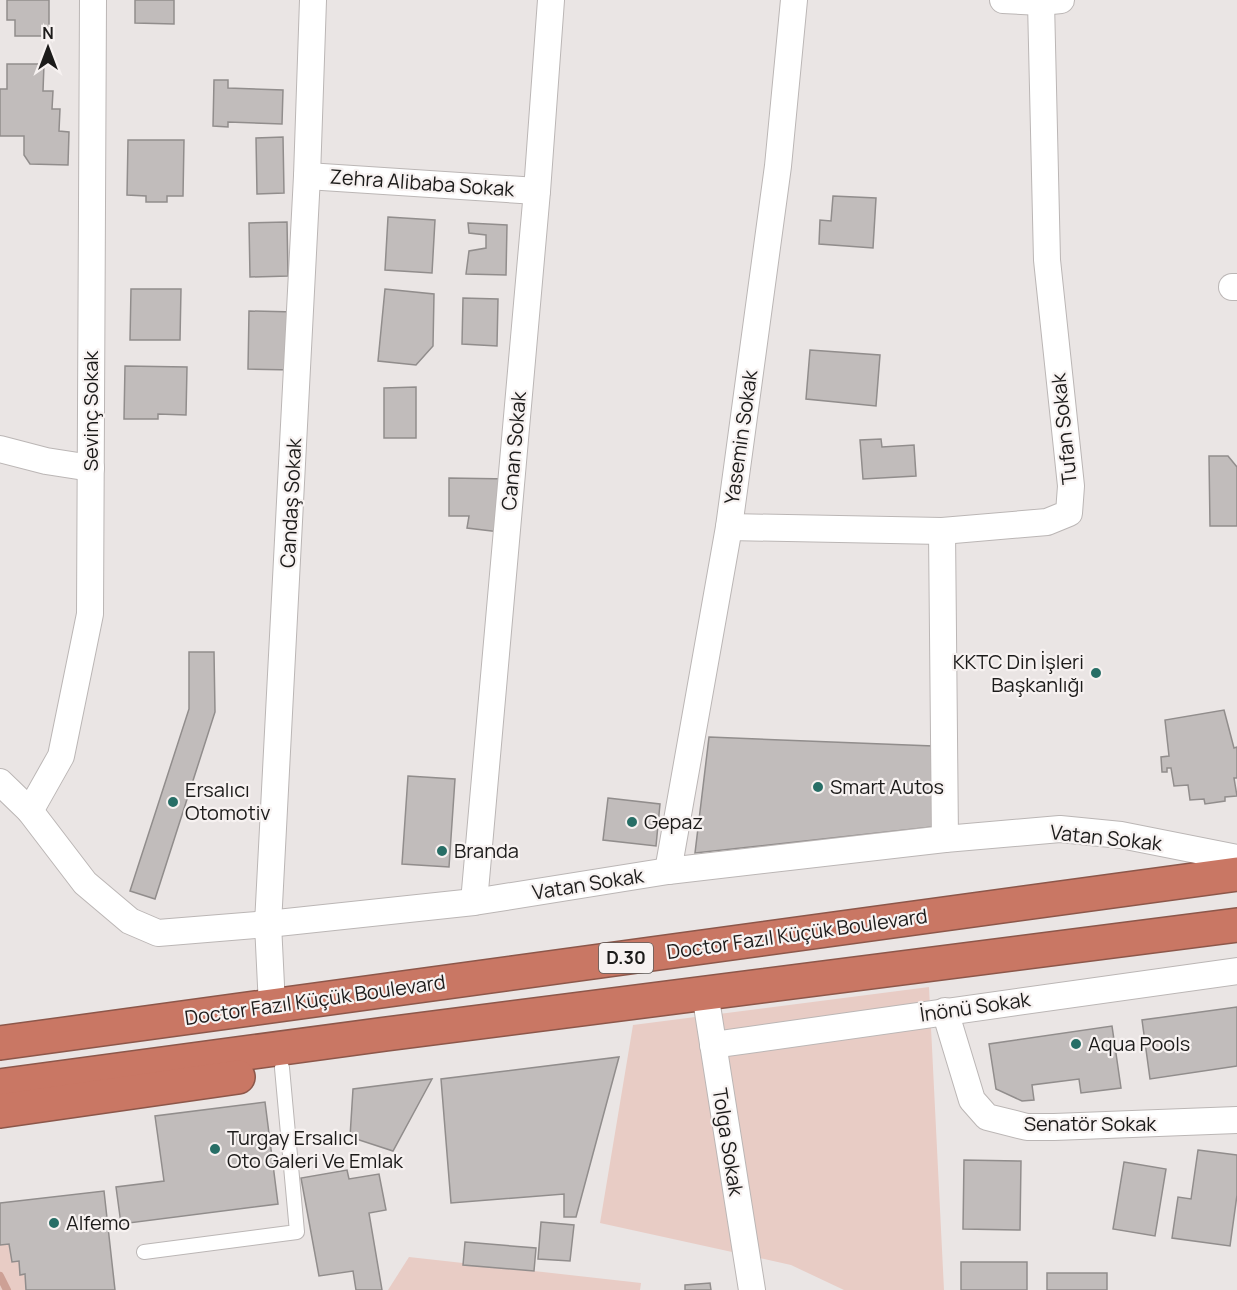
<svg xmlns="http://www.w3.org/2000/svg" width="1237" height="1290" viewBox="0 0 1237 1290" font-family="Manrope,sans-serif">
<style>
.green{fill:#e8ccc5}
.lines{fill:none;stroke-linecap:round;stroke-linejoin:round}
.stream{stroke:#cda095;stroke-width:8}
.building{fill:#c1bcbb;stroke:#918d8c;stroke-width:1.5}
.lane-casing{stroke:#bbb6b5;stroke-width:16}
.street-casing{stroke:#bbb6b5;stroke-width:28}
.highway-casing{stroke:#8c574a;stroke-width:36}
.lane{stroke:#fff;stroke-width:14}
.street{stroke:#fff;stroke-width:26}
.highway{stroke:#c97764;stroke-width:33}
.poi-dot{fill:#276e66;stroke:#f7f2f1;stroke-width:2}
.labels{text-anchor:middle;stroke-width:4.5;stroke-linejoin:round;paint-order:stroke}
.shield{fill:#f7f2f1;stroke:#5e5c5a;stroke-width:1.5}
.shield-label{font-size:18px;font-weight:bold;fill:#1c1b1a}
.street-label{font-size:20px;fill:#1c1b1a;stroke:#f7f2f1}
.poi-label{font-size:20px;fill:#1c1b1a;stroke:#f7f2f1;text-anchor:start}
</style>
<rect width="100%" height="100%" fill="#eae5e4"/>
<g class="green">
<path d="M 929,987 L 944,1290 L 844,1290 L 791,1265 L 600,1223 L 633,1025 Z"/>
<path d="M 0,1212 L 30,1290 L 0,1290 Z"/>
<path d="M 409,1257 L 641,1283 L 640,1290 L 388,1290 Z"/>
</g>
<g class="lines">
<path class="stream" d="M 0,1276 L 7,1290"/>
</g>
<g class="building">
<path d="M 7,0 L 49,0 L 49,36 L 15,36 L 15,20 L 7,20 Z"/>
<path d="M 135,0 L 174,0 L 174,24 L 135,23 Z"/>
<path d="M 7,64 L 44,64 L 43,91 L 53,91 L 52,109 L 60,109 L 59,131 L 69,132 L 68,165 L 30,164 L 24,155 L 24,136 L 0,136 L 0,89 L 7,89 Z"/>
<path d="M 214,80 L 228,80 L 228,88 L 283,90 L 282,124 L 228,122 L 228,127 L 213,126 Z"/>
<path d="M 283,137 L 284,193 L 257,194 L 256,138 Z"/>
<path d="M 128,140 L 184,140 L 183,196 L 167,196 L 167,202 L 146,202 L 146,196 L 127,195 Z"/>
<path d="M 833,196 L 876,198 L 873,248 L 819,244 L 820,220 L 831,221 Z"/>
<path d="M 388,217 L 435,220 L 432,273 L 385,270 Z"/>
<path d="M 287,222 L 288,276 L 250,277 L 249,223 Z"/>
<path d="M 468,223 L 507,225 L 506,275 L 466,274 L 469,251 L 486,248 L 486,235 L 469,233 Z"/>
<path d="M 131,289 L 181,289 L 180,340 L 130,340 Z"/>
<path d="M 385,289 L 434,294 L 433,346 L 416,365 L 378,361 Z"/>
<path d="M 463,298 L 498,299 L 497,346 L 462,344 Z"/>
<path d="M 249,311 L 295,312 L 293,370 L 248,369 Z"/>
<path d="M 810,350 L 880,355 L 876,406 L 806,399 Z"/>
<path d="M 125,366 L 187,367 L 186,415 L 158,414 L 158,419 L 124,419 Z"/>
<path d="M 416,387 L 416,438 L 384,438 L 384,388 Z"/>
<path d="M 881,439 L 882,447 L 914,445 L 916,476 L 863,479 L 860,440 Z"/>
<path d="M 1209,456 L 1228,456 L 1237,467 L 1237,526 L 1210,526 Z"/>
<path d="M 449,478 L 514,479 L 508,533 L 467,528 L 469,516 L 449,516 Z"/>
<path d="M 189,652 L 214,652 L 215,712 L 155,899 L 130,891 L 189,709 Z"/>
<path d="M 1224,710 L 1234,748 L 1237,747 L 1237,778 L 1234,778 L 1237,796 L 1225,797 L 1225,801 L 1205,804 L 1204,799 L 1190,800 L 1188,785 L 1174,786 L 1171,768 L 1167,768 L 1167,772 L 1162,772 L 1161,757 L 1169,756 L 1165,720 Z"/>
<path d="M 709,737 L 933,746 L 932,827 L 695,853 Z"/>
<path d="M 408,776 L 455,779 L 449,867 L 402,864 Z"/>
<path d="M 608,798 L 660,804 L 656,846 L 603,840 Z"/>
<path d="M 1237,1007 L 1237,1066 L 1150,1079 L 1142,1020 Z"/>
<path d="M 1112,1026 L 1121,1088 L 1081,1093 L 1079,1079 L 1032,1085 L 1034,1100 L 1022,1101 L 996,1089 L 989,1044 Z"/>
<path d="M 619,1057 L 576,1217 L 564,1217 L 564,1194 L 451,1203 L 441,1079 Z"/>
<path d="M 432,1079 L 393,1151 L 350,1137 L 353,1089 Z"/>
<path d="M 265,1102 L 278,1204 L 121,1224 L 116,1187 L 164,1181 L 155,1116 Z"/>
<path d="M 1198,1150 L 1237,1155 L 1237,1195 L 1230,1246 L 1172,1238 L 1178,1197 L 1191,1199 Z"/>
<path d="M 964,1160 L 1021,1161 L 1020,1230 L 963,1229 Z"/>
<path d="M 1124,1162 L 1166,1169 L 1155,1236 L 1113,1229 Z"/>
<path d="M 347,1170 L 349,1179 L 379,1174 L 386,1210 L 369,1213 L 382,1290 L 356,1290 L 353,1271 L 319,1276 L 301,1178 Z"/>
<path d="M 104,1191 L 115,1290 L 26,1290 L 25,1274 L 20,1275 L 19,1261 L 12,1262 L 9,1244 L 0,1245 L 0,1203 Z"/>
<path d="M 541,1222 L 574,1225 L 570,1261 L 538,1259 Z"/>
<path d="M 465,1242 L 536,1248 L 534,1271 L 463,1265 Z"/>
<rect x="961" y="1262" width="66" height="28"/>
<rect x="1047" y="1273" width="60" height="17"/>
<path d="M 710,1283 L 711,1290 L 685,1290 L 685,1285 Z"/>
</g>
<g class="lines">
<defs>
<path id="lane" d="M 144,1252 L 297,1232 L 282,1068"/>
<g id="street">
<path d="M 1003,0 L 1041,2 L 1061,0"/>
<path d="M 307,176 L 537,191"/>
<path d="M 1232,287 L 1237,287"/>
<path d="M 0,449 L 46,461 L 91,468"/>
<path d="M 729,527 L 942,531 L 1047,522 L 1069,513 L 1071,486 L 1047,260 L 1041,2"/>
<path d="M 942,531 L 945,839"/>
<path d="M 0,782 L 30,811 L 85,883 L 130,921 L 158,933 L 268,924 L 474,902 L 668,871 L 945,839 L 1060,829 L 1121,835 L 1237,858"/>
<path d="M 30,811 L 61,756 L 90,614 L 93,0"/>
<path d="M 668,871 L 729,527 L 778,166 L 794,0"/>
<path d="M 474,902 L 537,191 L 551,0"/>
<path d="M 705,993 L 752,1290"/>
<path d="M 272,1006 L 268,924 L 307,176 L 313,0"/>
<path d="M 945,1011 L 972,1100 L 987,1117 L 1027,1127 L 1054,1127 L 1237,1120"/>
<path d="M 713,1045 L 1237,971"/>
</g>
<g id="highway">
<path d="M 0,1043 L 1237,874"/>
<path d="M 0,1086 L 386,1034 L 1237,925"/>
<path d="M 0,1111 L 238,1077"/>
</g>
</defs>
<use href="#lane" class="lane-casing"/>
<use href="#street" class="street-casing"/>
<use href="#highway" class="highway-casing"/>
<use href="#lane" class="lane"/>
<use href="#street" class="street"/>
<use href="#highway" class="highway"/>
</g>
<g class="poi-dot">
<circle cx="1096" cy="673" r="6"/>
<circle cx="818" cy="787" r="6"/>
<circle cx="173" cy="802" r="6"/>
<circle cx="632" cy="822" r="6"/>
<circle cx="442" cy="851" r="6"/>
<circle cx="1076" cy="1044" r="6"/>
<circle cx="215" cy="1149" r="6"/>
<circle cx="54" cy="1223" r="6"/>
</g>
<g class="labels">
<rect class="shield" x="599" y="943" width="54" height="30" rx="4.5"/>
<g class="shield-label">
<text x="626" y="964">D.30</text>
</g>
<g class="street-label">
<text transform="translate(422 183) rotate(4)" y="7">Zehra Alibaba Sokak</text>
<text transform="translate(91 411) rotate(-90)" y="7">Sevinç Sokak</text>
<text transform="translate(1064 429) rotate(-96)" y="7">Tufan Sokak</text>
<text transform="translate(741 437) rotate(-82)" y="7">Yasemin Sokak</text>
<text transform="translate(514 451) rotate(-85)" y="7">Canan Sokak</text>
<text transform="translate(291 503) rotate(-87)" y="7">Candaş Sokak</text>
<text transform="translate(1106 838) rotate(6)" y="7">Vatan Sokak</text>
<text transform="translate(588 884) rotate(-9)" y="7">Vatan Sokak</text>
<text transform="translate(797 934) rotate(-8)" y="7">Doctor Fazıl Küçük Boulevard</text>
<text transform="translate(315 1000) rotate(-8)" y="7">Doctor Fazıl Küçük Boulevard</text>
<text transform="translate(975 1007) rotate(-8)" y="7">İnönü Sokak</text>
<text x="1090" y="1131">Senatör Sokak</text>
<text transform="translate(728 1142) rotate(81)" y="7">Tolga Sokak</text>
</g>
<g class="poi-label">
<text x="1084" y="669" text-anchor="end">KKTC Din İşleri<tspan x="1084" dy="23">Başkanlığı</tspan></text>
<text x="830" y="794">Smart Autos</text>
<text x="185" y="797">Ersalıcı<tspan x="185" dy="23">Otomotiv</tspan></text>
<text x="644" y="829">Gepaz</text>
<text x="454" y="858">Branda</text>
<text x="1088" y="1051">Aqua Pools</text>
<text x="227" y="1145">Turgay Ersalıcı<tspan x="227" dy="23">Oto Galeri Ve Emlak</tspan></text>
<text x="66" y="1230">Alfemo</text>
</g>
</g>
<g transform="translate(48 48)" stroke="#f7f2f1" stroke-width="4.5" paint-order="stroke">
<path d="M0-4.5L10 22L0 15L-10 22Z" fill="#1c1b1a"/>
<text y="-9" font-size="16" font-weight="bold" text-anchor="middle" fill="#1c1b1a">N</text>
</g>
</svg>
